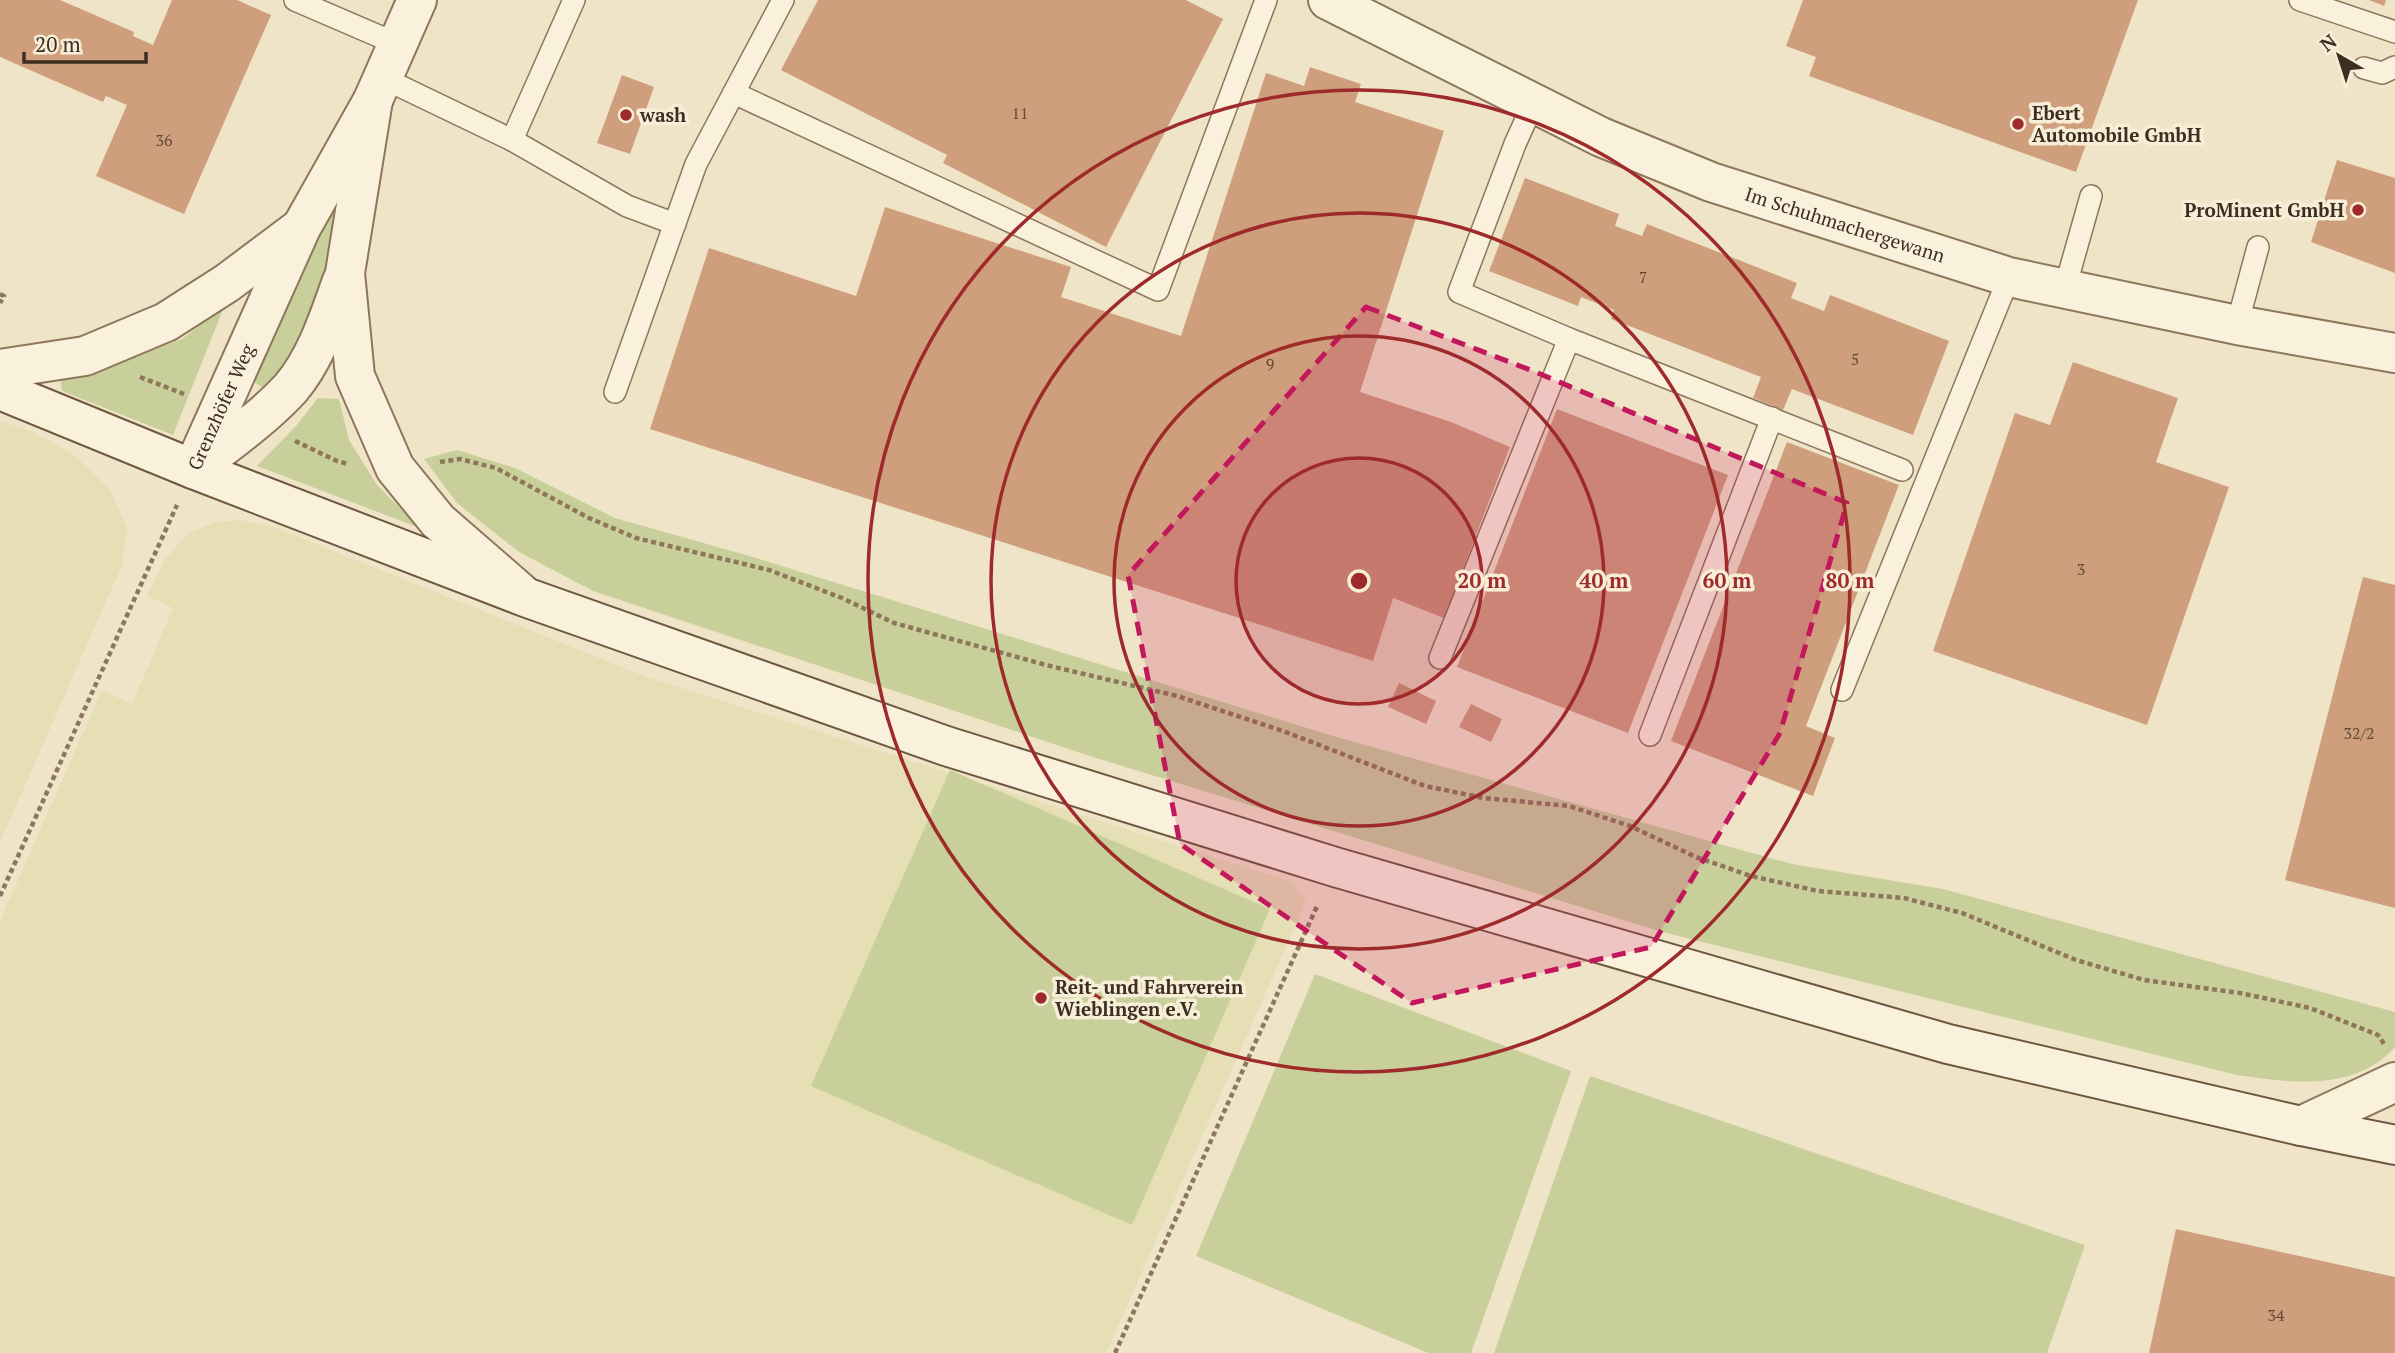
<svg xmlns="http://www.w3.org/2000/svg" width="2395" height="1353" viewBox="0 0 2395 1353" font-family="'PT Serif',serif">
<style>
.farmland{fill:#e6deb5}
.green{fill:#c9cf9b}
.building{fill:#cf9f7d}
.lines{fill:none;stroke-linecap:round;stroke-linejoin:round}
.lane-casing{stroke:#8d765c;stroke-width:24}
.street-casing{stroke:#8d765c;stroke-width:42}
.secondary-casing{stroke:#6f573f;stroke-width:42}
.path{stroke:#8d765c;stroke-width:4.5;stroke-dasharray:5 3.5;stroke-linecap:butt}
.lane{stroke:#faf1dc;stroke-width:21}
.street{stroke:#faf1dc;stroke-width:38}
.secondary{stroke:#faf1dc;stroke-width:38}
.marked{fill:#c2185b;fill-opacity:0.2;stroke:#c2185b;stroke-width:5;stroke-dasharray:14 9;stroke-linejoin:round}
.ring{fill:none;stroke:#9e2a2b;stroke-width:3.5}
.poi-dot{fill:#9e2a2b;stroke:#f7eed8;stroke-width:2.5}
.labels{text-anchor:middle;stroke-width:7;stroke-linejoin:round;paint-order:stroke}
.number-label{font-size:16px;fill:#624a37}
.poi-label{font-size:19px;font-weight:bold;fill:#3d2e20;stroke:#f7eed8;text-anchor:start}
.street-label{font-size:19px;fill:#3d2e20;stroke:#f7eed8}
.centre{fill:#9e2a2b;stroke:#f7eed8;stroke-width:3.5}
.ring-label{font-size:21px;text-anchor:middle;font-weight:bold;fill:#9e2a2b;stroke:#f7eed8;stroke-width:7;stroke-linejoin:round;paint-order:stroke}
</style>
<rect width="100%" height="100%" fill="#f0e4c8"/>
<g class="farmland">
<path d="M 0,421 L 31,431 L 72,453 L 110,490 L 127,528 L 122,565 L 0,842 Z"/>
<path d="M 241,520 L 276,528 L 644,676 L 1292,882 L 1306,902 L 1106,1353 L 0,1353 L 0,921 L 102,690 L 132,704 L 173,608 L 147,596 L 165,559 L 189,533 L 216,522 Z"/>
</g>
<g class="green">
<path d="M 355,148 L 339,240 L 291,363 L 268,391 L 251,380 Z"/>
<path d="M 224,307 L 173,435 L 62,391 L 60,375 L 129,358 L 182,339 Z"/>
<path d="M 318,398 L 339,399 L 349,440 L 377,485 L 420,528 L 257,466 L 296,426 Z"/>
<path d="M 457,450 L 515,468 L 615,518 L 746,555 L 1333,736 L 1792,864 L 1943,889 L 2395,1012 L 2395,1047 C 2355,1092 2291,1083 2237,1075 L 1662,932 L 1093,757 L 593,591 L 519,552 L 457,503 L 424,459 Z"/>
<path d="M 950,770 L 1270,909 L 1132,1225 L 811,1086 Z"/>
<path d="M 1315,974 L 1571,1071 L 1471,1353 L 1428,1353 L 1196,1256 Z"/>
<path d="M 1590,1076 L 2085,1245 L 2047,1353 L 1494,1353 Z"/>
</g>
<g class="building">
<path d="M 0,0 L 60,0 L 134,32 L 133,36 L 153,45 L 172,0 L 237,0 L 271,15 L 184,214 L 96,176 L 127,105 L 106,96 L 103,102 L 0,57 Z"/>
<path d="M 818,0 L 1186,0 L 1223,19 L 1106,247 L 943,163 L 947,155 L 781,70 Z"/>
<path d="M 1803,0 L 2138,0 L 2076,172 L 1809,76 L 1816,57 L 1786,46 Z"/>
<path d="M 2369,0 L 2386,0 L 2384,6 Z"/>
<path d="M 1310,67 L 1361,84 L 1355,102 L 1444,131 L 1360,392 L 1451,422 L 1510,447 L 1444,618 L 1393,598 L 1373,661 L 650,429 L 709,248 L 856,296 L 885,207 L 1071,267 L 1061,297 L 1181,336 L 1266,73 L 1304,86 Z"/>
<path d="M 622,75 L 654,87 L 630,154 L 597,143 Z"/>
<path d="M 2337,160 L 2395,178 L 2395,273 L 2311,242 Z"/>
<path d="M 1525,178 L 1619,214 L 1615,226 L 1642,236 L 1647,224 L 1797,283 L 1791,298 L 1824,311 L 1830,295 L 1949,341 L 1913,435 L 1792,389 L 1783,410 L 1753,398 L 1761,377 L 1611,319 L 1614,310 L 1581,297 L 1578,306 L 1489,271 Z"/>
<path d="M 2073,362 L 2178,398 L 2156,462 L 2229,487 L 2147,725 L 1933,651 L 2015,413 L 2050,425 Z"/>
<path d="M 1557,409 L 1728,475 L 1628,733 L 1457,667 Z"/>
<path d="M 1787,442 L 1899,485 L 1806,726 L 1835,738 L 1813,796 L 1671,741 Z"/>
<path d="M 2363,577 L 2395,585 L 2395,908 L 2285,880 Z"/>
<path d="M 1399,683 L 1436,701 L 1426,724 L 1388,707 Z"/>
<path d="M 1471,704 L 1502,719 L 1491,742 L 1459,727 Z"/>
<path d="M 2176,1229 L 2395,1277 L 2395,1353 L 2149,1353 Z"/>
</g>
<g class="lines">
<defs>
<g id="lane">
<path d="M 295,0 L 397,44"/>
<path d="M 2300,0 L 2395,32"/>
<path d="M 2364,68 L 2382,73 L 2395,67"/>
<path d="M 383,78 L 512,140 L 627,206 L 675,224"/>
<path d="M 734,93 L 1158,290 L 1266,0"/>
<path d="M 1533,104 L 1515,144 L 1459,292 L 1569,339 L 1902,470"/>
<path d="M 512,140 L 574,0"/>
<path d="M 2065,288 L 2091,196"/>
<path d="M 2237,325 L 2258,247"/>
<path d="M 615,392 L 696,164 L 783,0"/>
<path d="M 1440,658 L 1569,339"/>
<path d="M 1842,690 L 2009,277"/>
<path d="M 1650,735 L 1772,418"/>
</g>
<g id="street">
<path id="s1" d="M 1328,0 L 1601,137 L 1711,182 L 2009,277 L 2237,325 L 2395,353"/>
<path d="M 373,100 L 345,273 L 355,376 L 395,468 L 438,521 L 521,593"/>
<path d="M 0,369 L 85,356 L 166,322 L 227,283 L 299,229"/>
<path d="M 198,466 C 229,442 263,418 290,389 C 316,359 329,317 342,281"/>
<path id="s2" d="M 193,469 L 301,228 L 373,100 L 417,0"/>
<path d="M 2301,1126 L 2395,1082"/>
</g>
<path id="secondary" d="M 0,390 L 193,469 L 525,597 L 946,746 L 1335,867 L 1948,1044 L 2301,1126 L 2395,1145"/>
</defs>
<use href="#lane" class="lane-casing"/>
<use href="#street" class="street-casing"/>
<use href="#secondary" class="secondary-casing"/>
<g class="path">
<path d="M 0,294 L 4,296 L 0,303"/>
<path d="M 140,377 L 184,394"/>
<path d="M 295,441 L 337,461 L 348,464"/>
<path d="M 440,462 L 460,459 L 496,468 L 589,518 L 636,538 L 769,570 L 842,598 L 894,623 L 1046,665 L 1177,696 L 1283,731 L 1425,786 L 1484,798 L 1569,806 L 1630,826 L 1696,857 L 1751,876 L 1818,891 L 1904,898 L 1962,913 L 2076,960 L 2144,980 L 2240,993 L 2310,1008 L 2378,1035 L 2384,1044"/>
<path d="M 0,896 L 177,505"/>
<path d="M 1115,1353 L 1318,904"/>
</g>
<use href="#lane" class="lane"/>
<use href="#street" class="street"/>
<use href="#secondary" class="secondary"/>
</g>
<path class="marked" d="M 1366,307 L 1533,371 L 1847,503 L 1780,733 L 1651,947 L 1412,1003 L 1180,844 L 1128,575 Z"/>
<circle cx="1359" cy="581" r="123" fill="#9e2a2b" fill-opacity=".12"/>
<g class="ring">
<circle cx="1359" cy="581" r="123"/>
<circle cx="1359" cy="581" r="245"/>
<circle cx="1359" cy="581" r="368"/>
<circle cx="1359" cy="581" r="491"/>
</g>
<g class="poi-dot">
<circle cx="626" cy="115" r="7"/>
<circle cx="2018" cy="124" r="7"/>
<circle cx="2358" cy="210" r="7"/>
<circle cx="1041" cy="998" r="7"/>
</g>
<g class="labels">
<g class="number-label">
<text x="1020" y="119">11</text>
<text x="164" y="146">36</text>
<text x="1643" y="283">7</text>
<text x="1855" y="365">5</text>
<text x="1270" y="370">9</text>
<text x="2081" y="575">3</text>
<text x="2359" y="739">32/2</text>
<text x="2276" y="1321">34</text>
</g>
<g class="poi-label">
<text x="2032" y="120">Ebert<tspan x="2032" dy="22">Automobile GmbH</tspan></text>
<text x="640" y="122">wash</text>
<text x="2344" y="217" text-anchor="end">ProMinent GmbH</text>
<text x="1055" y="994">Reit- und Fahrverein<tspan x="1055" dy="22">Wieblingen e.V.</tspan></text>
</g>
<g class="street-label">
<text dy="7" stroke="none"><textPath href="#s1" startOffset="565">Im Schuhmachergewann</textPath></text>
<text dy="7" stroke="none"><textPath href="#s2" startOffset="68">Grenzhöfer Weg</textPath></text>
</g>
</g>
<circle cx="1359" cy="581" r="10" class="centre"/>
<g class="ring-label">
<text x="1482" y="588">20 m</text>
<text x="1604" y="588">40 m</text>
<text x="1727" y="588">60 m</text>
<text x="1850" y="588">80 m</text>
</g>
<g transform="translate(2339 56) rotate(321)" stroke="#f7eed8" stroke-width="5" paint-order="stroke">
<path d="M0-5L12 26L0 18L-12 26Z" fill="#3d2e20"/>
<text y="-10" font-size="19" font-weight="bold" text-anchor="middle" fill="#3d2e20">N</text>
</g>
<path d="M24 52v10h122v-10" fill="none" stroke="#3d2e20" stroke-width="3.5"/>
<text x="35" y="52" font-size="21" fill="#3d2e20" stroke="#f7eed8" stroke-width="5" paint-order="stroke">20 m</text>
</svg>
